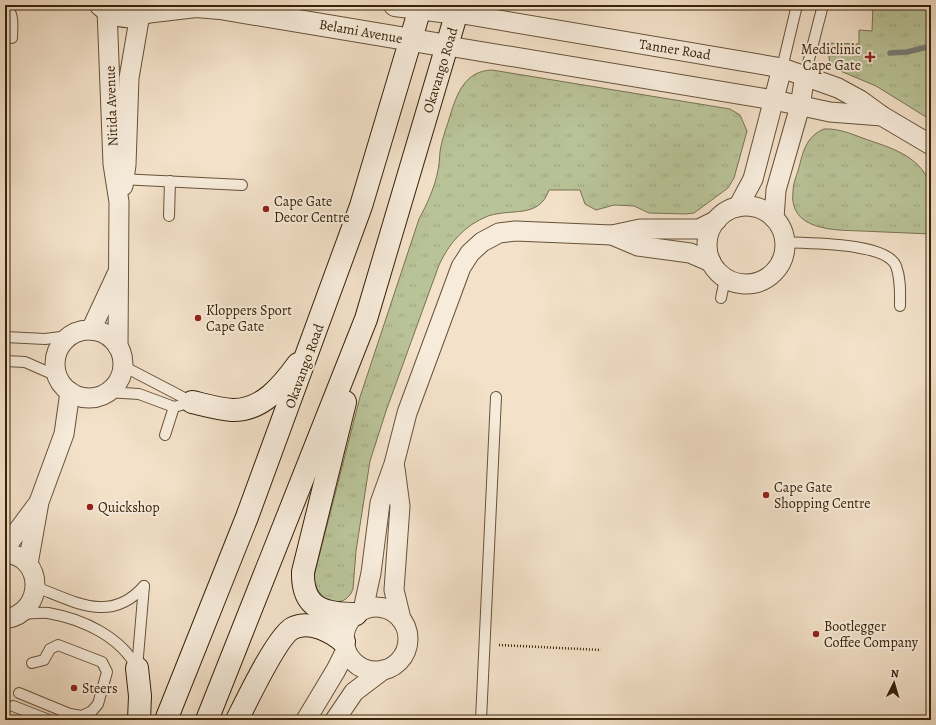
<svg xmlns="http://www.w3.org/2000/svg" width="936" height="725" viewBox="0 0 936 725" font-family="Alegreya,serif">
<style>
.grass{fill:url(#grass-tufts);stroke:#797250}
.lines{fill:none;stroke-linecap:round;stroke-linejoin:round}
.stream{stroke:#767e76;stroke-width:5.5}
.service-casing{stroke:#685238;stroke-width:12}
.minor-casing{stroke:#685238;stroke-width:21}
.tertiary-casing{stroke:#685238;stroke-width:24}
.secondary-casing{stroke:#392208;stroke-width:24}
.path{stroke:#392208;stroke-width:2.5;stroke-dasharray:1 2;stroke-linecap:butt}
.service{stroke:#f7ecdc;stroke-width:10}
.minor{stroke:#f7ecdc;stroke-width:19}
.tertiary{stroke:#f7ecdc;stroke-width:22}
.secondary{stroke:#f7ecdc;stroke-width:22}
.poi-dot{fill:#8f2418;stroke:#f7ecdc;stroke-width:1.5}
.labels{text-anchor:middle;stroke-width:4;stroke-linejoin:round;paint-order:stroke}
.street-label{font-size:14px;fill:#392208;stroke:#f7ecdc}
.poi-label{font-size:14px;fill:#392208;stroke:#f7ecdc;text-anchor:start}
</style>
<defs>
<pattern id="grass-tufts" width="24" height="20" patternUnits="userSpaceOnUse"><rect width="24" height="20" fill="#b9c398"/><path d="M3 7l-1-3M5 7V3M7 7l1-3M15 17l-1-3M17 17v-4M19 17l1-3" fill="none" stroke="#a0a782"/></pattern>
</defs>
<rect width="100%" height="100%" fill="#f3e1c9"/>
<filter id="stains"><feTurbulence type="fractalNoise" baseFrequency=".005" numOctaves="4"/><feColorMatrix values="0 0 0 0 .2 0 0 0 0 .09 0 0 0 0 .02 0 0 0 .5 -.17"/></filter>
<radialGradient id="worn" r=".72"><stop offset=".6" stop-color="#630" stop-opacity="0"/><stop offset="1" stop-color="#630" stop-opacity=".3"/></radialGradient>
<g class="grass">
<path d="M 873,5 L 931,5 L 931,120 L 876,86 L 838,70 L 830,64 L 827,43 L 859,44 L 859,30 L 872,31 Z"/>
<path d="M 492,70 L 730,109 L 740,115 L 747,131 L 734,178 L 728,188 L 694,213 L 685,214 L 649,213 L 634,206 L 614,205 L 596,210 L 585,204 L 580,190 L 549,190 C 539,219 512,208 488,216 C 465,225 449,243 439,265 L 386,411 L 370,461 L 356,551 L 353,589 C 344,613 314,600 314,576 L 360,397 L 419,219 C 427,204 435,187 438,170 C 440,162 439,154 441,146 C 443,136 447,126 450,116 C 457,93 465,71 492,70 Z"/>
<path d="M 824,129 C 839,128 854,135 868,140 C 895,149 923,158 931,188 C 934,202 931,220 931,234 C 908,233 884,232 861,231 C 835,230 788,231 793,191 C 793,184 796,177 798,171 C 803,153 805,137 824,129 Z"/>
</g>
<g class="lines">
<path class="stream" d="M 890,53 L 907,52 L 931,46"/>
<defs>
<g id="service">
<path d="M 5,6 C 15,14 12,26 12,38"/>
<path d="M 782,68 L 797,5"/>
<path d="M 805,75 L 823,5"/>
<path d="M 120,179 L 242,185"/>
<path d="M 169,216 L 170,181"/>
<path d="M 785,242 C 809,244 886,242 896,266 C 901,279 900,293 900,306"/>
<path d="M 721,298 L 724,284 L 723,276"/>
<path d="M 5,337 L 45,339 L 69,336"/>
<path d="M 5,361 L 25,362 L 57,376"/>
<path d="M 123,366 L 192,402"/>
<path d="M 107,392 L 139,394 L 174,407 L 192,402"/>
<path d="M 165,435 L 174,407"/>
<path d="M 36,587 C 75,602 111,624 144,586"/>
<path d="M 21,614 C 29,614 40,612 48,613 C 83,619 121,637 137,668"/>
<path d="M 137,668 L 144,586"/>
<path d="M 19,693 L 70,714 L 82,716 L 92,711 L 98,704 L 107,672 L 102,662 L 58,645 L 50,649 L 44,660 L 32,663"/>
<path d="M 13,706 L 49,720"/>
<path d="M 481,720 L 496,397"/>
</g>
<g id="minor">
<path d="M 107,10 L 113,164 L 119,202 L 118,347"/>
<path d="M 457,13 L 782,68 L 838,88 L 860,100 L 882,116 L 931,145"/>
<path d="M 448,46 L 774,100 L 830,112 L 882,116"/>
<path d="M 123,186 L 126,165 L 129,78 L 140,14"/>
<circle cx="746" cy="245" r="39"/>
<path d="M 738,207 L 753,179 L 782,68"/>
<path d="M 774,218 L 776,190 L 800,106 L 805,75"/>
<path d="M 612,235 L 638,246 L 690,253 L 711,262"/>
<path d="M 91,330 L 117,274"/>
<circle cx="89" cy="364" r="34"/>
<path d="M 395,468 L 400,506 L 394,590 L 401,619"/>
<path d="M 5,548 L 37,505"/>
<path d="M 5,553 C 45,556 45,613 5,619"/>
<path d="M 28,564 L 39,502 L 64,434 L 70,392"/>
<circle cx="376" cy="639" r="32"/>
<path d="M 363,610 L 371,573 L 380,503 L 394,464 L 407,413 L 461,267 L 470,253 L 482,242 L 499,233 L 515,231 L 612,235 L 640,229 L 699,229 L 717,220"/>
<path d="M 306,720 L 336,670 L 346,650"/>
<path d="M 335,720 L 354,692 L 383,670"/>
</g>
<g id="tertiary">
<path d="M 101,5 C 116,19 140,21 154,5"/>
<path d="M 395,5 L 457,13"/>
<path d="M 145,12 L 196,6 L 220,8 L 448,46"/>
</g>
<g id="secondary">
<path d="M 192,402 C 205,405 219,409 232,410 C 262,411 282,386 298,364"/>
<path d="M 345,402 L 303,572 C 302,609 324,614 356,614"/>
<path d="M 137,668 L 140,696 L 139,720"/>
<path d="M 166,720 L 247,517 L 361,206 L 421,5"/>
<path d="M 207,720 L 366,319 L 459,5"/>
<path d="M 237,720 C 246,702 278,635 293,628 C 310,620 331,631 344,642"/>
</g>
</defs>
<use href="#service" class="service-casing"/>
<use href="#minor" class="minor-casing"/>
<use href="#tertiary" class="tertiary-casing"/>
<use href="#secondary" class="secondary-casing"/>
<path class="path" d="M 499,645 L 601,650"/>
<use href="#service" class="service"/>
<use href="#minor" class="minor"/>
<use href="#tertiary" class="tertiary"/>
<use href="#secondary" class="secondary"/>
</g>
<g class="poi-dot">
<path d="M868 51h4v4h4v4h-4v4h-4v-4h-4v-4h4z"/>
<circle cx="266" cy="209" r="4"/>
<circle cx="198" cy="318" r="4"/>
<circle cx="766" cy="495" r="4"/>
<circle cx="90" cy="507" r="4"/>
<circle cx="816" cy="634" r="4"/>
<circle cx="74" cy="688" r="4"/>
</g>
<g class="labels">
<g class="street-label">
<text transform="translate(361 31) rotate(10)" y="5">Belami Avenue</text>
<text transform="translate(675 49) rotate(9)" y="5">Tanner Road</text>
<text transform="translate(440 70) rotate(-73)" y="5">Okavango Road</text>
<text transform="translate(111 106) rotate(-92)" y="5">Nitida Avenue</text>
<text transform="translate(304 366) rotate(-70)" y="5">Okavango Road</text>
</g>
<g class="poi-label">
<text x="861" y="54" text-anchor="end">Mediclinic<tspan x="861" dy="16">Cape Gate</tspan></text>
<text x="274" y="206">Cape Gate<tspan x="274" dy="16">Decor Centre</tspan></text>
<text x="206" y="315">Kloppers Sport<tspan x="206" dy="16">Cape Gate</tspan></text>
<text x="774" y="492">Cape Gate<tspan x="774" dy="16">Shopping Centre</tspan></text>
<text x="98" y="512">Quickshop</text>
<text x="824" y="631">Bootlegger<tspan x="824" dy="16">Coffee Company</tspan></text>
<text x="82" y="693">Steers</text>
</g>
</g>
<rect width="936" height="725" fill="none" stroke="#f3e1c9" stroke-width="20"/>
<rect x="6" y="6" width="924" height="713" fill="none" stroke="#392208" stroke-width="2"/>
<rect x="10" y="10" width="916" height="705" fill="none" stroke="#392208"/>
<g transform="translate(894 683) rotate(5)" stroke="#f7ecdc" stroke-width="3" paint-order="stroke">
<path d="M0-3L7 15L0 10L-7 15Z" fill="#392208"/>
<text y="-6" font-size="11" font-weight="bold" text-anchor="middle" fill="#392208">N</text>
</g>
<rect width="100%" height="100%" filter="url(#stains)"/>
<rect width="100%" height="100%" fill="url(#worn)"/>
</svg>
